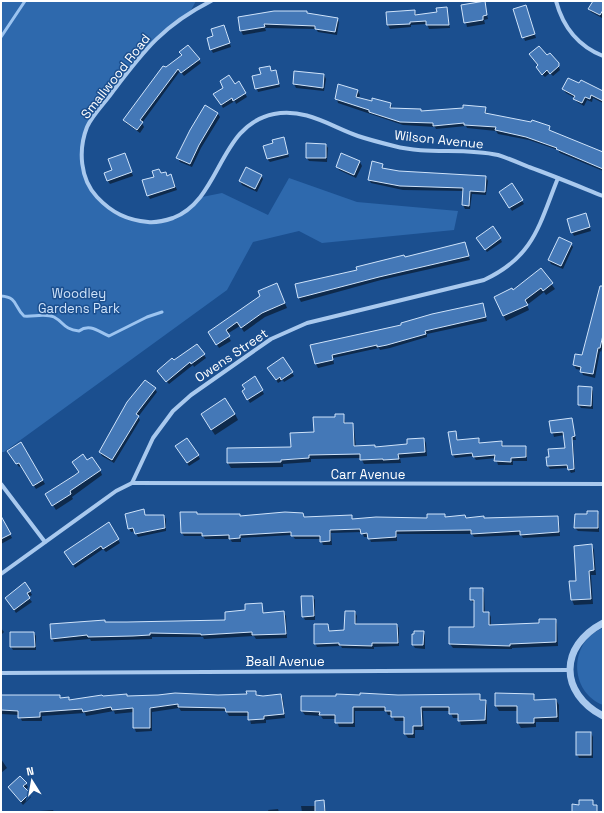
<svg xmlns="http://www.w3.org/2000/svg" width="604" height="813" viewBox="0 0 604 813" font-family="'Space Grotesk',sans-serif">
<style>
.green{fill:#2e69ad}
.shadow{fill:#0007}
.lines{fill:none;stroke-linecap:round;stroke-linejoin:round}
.stream{stroke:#9cc4f0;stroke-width:3}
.building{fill:#4478b7;stroke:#cfe3fa}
.minor{stroke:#a9c9ee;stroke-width:4}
.tertiary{stroke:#a9c9ee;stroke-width:7}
.labels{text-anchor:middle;stroke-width:3;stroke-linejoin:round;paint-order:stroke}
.street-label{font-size:13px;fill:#fff;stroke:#1b4f8f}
.park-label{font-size:13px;fill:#cfe3fa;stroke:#1b4f8f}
</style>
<rect width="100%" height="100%" fill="#1b4f8f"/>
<g class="green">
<path d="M 1,1 L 196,1 L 190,12 L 145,50 L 88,126 L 82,143 L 82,168 L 92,191 L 108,208 L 128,219 L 150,223 L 183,214 L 202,197 L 222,193 L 268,215 L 289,178 L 357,202 L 458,211 L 454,230 L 322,243 L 299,231 L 253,242 L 227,290 L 4,452 L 1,452 Z"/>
<path d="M 603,628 L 603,705 C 569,692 568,642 603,628 Z"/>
</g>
<g class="shadow">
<path d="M 594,1 L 603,1 L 602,18 L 591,12 L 589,9 Z"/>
<path d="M 484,2 L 488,19 L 484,20 L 485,24 L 467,27 L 462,6 Z"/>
<path d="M 526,7 L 536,38 L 525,41 L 515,10 Z"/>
<path d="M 446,8 L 450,28 L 429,29 L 427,24 L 411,25 L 411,27 L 390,29 L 388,25 L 387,13 L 414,11 L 417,15 L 438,13 Z"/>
<path d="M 307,12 L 308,15 L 337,19 L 339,22 L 337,35 L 318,32 L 316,29 L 265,28 L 266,31 L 243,35 L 241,31 L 239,18 Z"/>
<path d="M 226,30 L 231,47 L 213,53 L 211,49 L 214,37 Z"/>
<path d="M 530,55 L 547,57 L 558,64 L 560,70 L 553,76 L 550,73 L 545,77 L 539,71 L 537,67 L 539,66 Z"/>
<path d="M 199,60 L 201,63 L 184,76 L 180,71 L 142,123 L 144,127 L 140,133 L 126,123 L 124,120 L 166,69 Z"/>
<path d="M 269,67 L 272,72 L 275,71 L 277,75 L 280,87 L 258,92 L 253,77 L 262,74 Z"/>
<path d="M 295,72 L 324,75 L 326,79 L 324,91 L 296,88 L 294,84 Z"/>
<path d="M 239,83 L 247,97 L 236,104 L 235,101 L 223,108 L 215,95 Z"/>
<path d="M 580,85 L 603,92 L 603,103 L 593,98 L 592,102 L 587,100 L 584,106 L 577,102 L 575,98 L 566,93 L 563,89 Z"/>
<path d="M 339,86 L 358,91 L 360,95 L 359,98 L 391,104 L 392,109 L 421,110 L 422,112 L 485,108 L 487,114 L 549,127 L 551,132 L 603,153 L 603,171 L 560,153 L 558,150 L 529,140 L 498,134 L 496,131 L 467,128 L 466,126 L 436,129 L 435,127 L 403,125 L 338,103 L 336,96 Z"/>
<path d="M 206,106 L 218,114 L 220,117 L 201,148 L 192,167 L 180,162 L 178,158 Z"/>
<path d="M 285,142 L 289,157 L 270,162 L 267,159 Z"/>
<path d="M 326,145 L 328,148 L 327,162 L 309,161 L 307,158 Z"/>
<path d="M 126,158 L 133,176 L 110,184 L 108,181 L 113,171 Z"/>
<path d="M 360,162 L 362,166 L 356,178 L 339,170 L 337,167 Z"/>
<path d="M 382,164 L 384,169 L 399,172 L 486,177 L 488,181 L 486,195 L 472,194 L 470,209 L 465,209 L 463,205 L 464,191 L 403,190 L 371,183 L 369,179 Z"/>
<path d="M 165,173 L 167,177 L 171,175 L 177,190 L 150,199 L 148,195 L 155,177 Z"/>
<path d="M 261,175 L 263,179 L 257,192 L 242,185 L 240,181 Z"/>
<path d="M 511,185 L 524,204 L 512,211 L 500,192 Z"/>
<path d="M 585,214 L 591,231 L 574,236 L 572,232 Z"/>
<path d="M 500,238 L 502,242 L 487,252 L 479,241 Z"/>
<path d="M 465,243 L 470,260 L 381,280 L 301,302 L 299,298 L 296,285 Z"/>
<path d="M 571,244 L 573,247 L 563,269 L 551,264 L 549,260 Z"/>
<path d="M 541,270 L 555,289 L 546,295 L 544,292 L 527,305 L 529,310 L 506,321 L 495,297 L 513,291 Z"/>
<path d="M 603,284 L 603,345 L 601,352 L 600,351 L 595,378 L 583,375 L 581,370 L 576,369 L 574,365 L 583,356 Z"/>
<path d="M 279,289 L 287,308 L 265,317 L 244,332 L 240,326 L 227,334 L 231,341 L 219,348 L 209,332 Z"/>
<path d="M 483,304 L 487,321 L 427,334 L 427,337 L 390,348 L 380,350 L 379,348 L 333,358 L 334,364 L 318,368 L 316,364 L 312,346 L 402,326 Z"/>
<path d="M 197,345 L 206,358 L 194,367 L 193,365 L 169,384 L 160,374 Z"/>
<path d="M 283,359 L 294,376 L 284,382 L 283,380 L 278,383 L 269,368 Z"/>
<path d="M 255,378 L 264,394 L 250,403 L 243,391 Z"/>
<path d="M 591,388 L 593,391 L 593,409 L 581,408 L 579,405 Z"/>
<path d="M 155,389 L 157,392 L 138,417 L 140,420 L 114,463 L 102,456 L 100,452 Z"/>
<path d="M 235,414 L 238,420 L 215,435 L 205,420 Z"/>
<path d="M 343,415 L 346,424 L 352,424 L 354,428 L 356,447 L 375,448 L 408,444 L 424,439 L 426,443 L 427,456 L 400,458 L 401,463 L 364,464 L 361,458 L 311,459 L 311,462 L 283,464 L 283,467 L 231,468 L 228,463 L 228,449 L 292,448 Z"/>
<path d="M 572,419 L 576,440 L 573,440 L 575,472 L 571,473 L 568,468 L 550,469 L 548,466 L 566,449 L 564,435 L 554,437 L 550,422 Z"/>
<path d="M 456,432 L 458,441 L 478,439 L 481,444 L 502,442 L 504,447 L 525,447 L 527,450 L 527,461 L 513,461 L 513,465 L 498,465 L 496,458 L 476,460 L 473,456 L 455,458 L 453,455 Z"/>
<path d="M 21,443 L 45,484 L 36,489 L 21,466 L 19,467 L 9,451 Z"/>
<path d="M 178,450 L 198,455 L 200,459 L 189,466 Z"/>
<path d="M 87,461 L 100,470 L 102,475 L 72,497 L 73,499 L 56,510 L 46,494 L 79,472 Z"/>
<path d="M 143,511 L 146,516 L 164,516 L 166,519 L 166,531 L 138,537 L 135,531 L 131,532 L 129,528 Z"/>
<path d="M 597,512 L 599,515 L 599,532 L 578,531 L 575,528 L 588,515 Z"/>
<path d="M 197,513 L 198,515 L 240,517 L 303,514 L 305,518 L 351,516 L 353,520 L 428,519 L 444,515 L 445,518 L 484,517 L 485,519 L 557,517 L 559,520 L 560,536 L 523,538 L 521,535 L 474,537 L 472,534 L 397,534 L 397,541 L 371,542 L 369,537 L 364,537 L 362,532 L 331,533 L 332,545 L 323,545 L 321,539 L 295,539 L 292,535 L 241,538 L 241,542 L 232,542 L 230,539 L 205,539 L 203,536 L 184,536 L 182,533 Z"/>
<path d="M 108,523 L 120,543 L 106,552 L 103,549 L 75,568 L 66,552 Z"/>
<path d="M 4,524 L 12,538 L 1,544 L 1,525 Z"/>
<path d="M 592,545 L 594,550 L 596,575 L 591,575 L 593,604 L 574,605 L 572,600 L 570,582 L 578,582 Z"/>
<path d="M 482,589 L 484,593 L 485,613 L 489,613 L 491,617 L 491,626 L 540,624 L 555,620 L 557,624 L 558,646 L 512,648 L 512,649 L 453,648 L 450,644 L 475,628 L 475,604 L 471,600 Z"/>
<path d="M 30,591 L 32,595 L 28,597 L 32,602 L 16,613 L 9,602 Z"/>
<path d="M 313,597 L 315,600 L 315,620 L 305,620 L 303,616 Z"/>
<path d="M 261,604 L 264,614 L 283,612 L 286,616 L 287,638 L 256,639 L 254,636 L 204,639 L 203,637 L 152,637 L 152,639 L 91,641 L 90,639 L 54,642 L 52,638 L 105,623 L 226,621 Z"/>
<path d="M 355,612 L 357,616 L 356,625 L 397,625 L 399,628 L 399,646 L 374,647 L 374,649 L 342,648 L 341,646 L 317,647 L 315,643 L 328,625 L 330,632 L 345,631 Z"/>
<path d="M 1,628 L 4,632 L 1,635 Z"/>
<path d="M 423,632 L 425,635 L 425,649 L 415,648 L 413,645 Z"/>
<path d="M 34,633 L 36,636 L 36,650 L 13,650 L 11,647 Z"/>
<path d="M 255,692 L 257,696 L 263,697 L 281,695 L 283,699 L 285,718 L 266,720 L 266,723 L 251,724 L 249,716 L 229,716 L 226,711 L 181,711 L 179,708 L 152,712 L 152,731 L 136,732 L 134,727 L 134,712 L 115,714 L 114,711 L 86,716 L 85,713 L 42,716 L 42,721 L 22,721 L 19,715 L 1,714 L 1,696 L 59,696 L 61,699 L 68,698 L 70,701 L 103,697 L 248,695 Z"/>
<path d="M 496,694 L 533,695 L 536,701 L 556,700 L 559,705 L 559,722 L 536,722 L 536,727 L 521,728 L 518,723 L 518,711 L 499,711 L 496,706 Z"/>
<path d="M 479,695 L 482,701 L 485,701 L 487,705 L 487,724 L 461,725 L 459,718 L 453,718 L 450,711 L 423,711 L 424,730 L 415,730 L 415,738 L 408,738 L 405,734 L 405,721 L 395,721 L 392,715 L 388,715 L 386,711 L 355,711 L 355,727 L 339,727 L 336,719 L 323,719 L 321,716 L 305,715 L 302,711 L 398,696 Z"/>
<path d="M 591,733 L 593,737 L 593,758 L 579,758 L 577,754 Z"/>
<path d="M 1,759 L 7,768 L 1,773 Z"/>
<path d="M 20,777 L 28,787 L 25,790 L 31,797 L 23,805 L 9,787 Z"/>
<path d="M 324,801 L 326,812 L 302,812 L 301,806 L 316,806 Z"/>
<path d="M 278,809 L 279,812 L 269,812 L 268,810 Z"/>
<path d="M 53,810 L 54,812 L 40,812 L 40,811 Z"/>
</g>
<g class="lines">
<g class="stream">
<path d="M 1,37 L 25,1"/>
<path d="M 1,296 C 18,297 14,307 24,316 C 33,317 45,313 54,317 C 65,323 63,329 79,331 C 90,323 99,332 109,336 L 147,317 L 162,312"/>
</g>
</g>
<g class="building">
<path d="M 485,1 L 487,15 L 483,16 L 483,20 L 464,23 L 461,5 Z"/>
<path d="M 593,1 L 603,1 L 603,10 L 600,15 L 588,9 Z"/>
<path d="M 526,5 L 535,34 L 522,38 L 513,9 Z"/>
<path d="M 447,7 L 449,25 L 426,25 L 426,21 L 410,22 L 410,24 L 387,25 L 386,12 L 415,10 L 415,15 L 437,12 L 436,8 Z"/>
<path d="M 274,11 L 307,11 L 307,13 L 338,18 L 335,32 L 315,29 L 315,26 L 264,24 L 265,27 L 240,31 L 238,17 Z"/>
<path d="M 224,25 L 230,43 L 210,50 L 207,38 L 213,36 L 211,29 Z"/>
<path d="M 188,45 L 200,59 L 181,73 L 178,69 L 140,120 L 143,122 L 137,130 L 123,120 L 163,66 L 166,67 L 182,55 L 179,52 Z"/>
<path d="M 539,46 L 547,55 L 550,53 L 559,63 L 559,66 L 550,74 L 547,70 L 542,75 L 536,67 L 538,65 L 529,54 Z"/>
<path d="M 270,66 L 271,71 L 276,70 L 279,84 L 255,89 L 252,76 L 261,74 L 259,68 Z"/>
<path d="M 294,71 L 324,74 L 323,88 L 293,84 Z"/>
<path d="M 229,75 L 235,84 L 239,81 L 246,93 L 233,101 L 232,98 L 221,105 L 213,94 L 223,88 L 220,81 Z"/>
<path d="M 568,78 L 579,83 L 581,80 L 603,91 L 603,101 L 591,95 L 590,99 L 585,97 L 582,103 L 573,99 L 575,96 L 562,89 Z"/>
<path d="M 338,84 L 358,90 L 356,97 L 372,101 L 372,98 L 391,103 L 390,108 L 421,109 L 421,111 L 463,108 L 463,105 L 486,107 L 485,113 L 531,122 L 532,120 L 550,126 L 549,130 L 603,152 L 603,169 L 556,149 L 557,148 L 526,137 L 495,130 L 496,127 L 464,125 L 464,123 L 433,126 L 433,123 L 400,122 L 369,112 L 369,110 L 335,99 Z"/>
<path d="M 205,105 L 218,113 L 199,145 L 190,164 L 176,158 L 190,130 Z"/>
<path d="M 284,137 L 288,154 L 267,159 L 263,146 L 273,143 L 272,140 Z"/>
<path d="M 306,143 L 326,144 L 326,158 L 306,158 Z"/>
<path d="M 125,153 L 132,172 L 107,181 L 104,173 L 112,170 L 108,159 Z"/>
<path d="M 341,153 L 360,161 L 354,175 L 336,167 Z"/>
<path d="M 372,161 L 383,164 L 382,168 L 399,171 L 486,176 L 485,192 L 470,191 L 469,206 L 462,205 L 463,188 L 400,186 L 368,180 Z"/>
<path d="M 246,167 L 262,175 L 255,189 L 239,181 Z"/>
<path d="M 159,169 L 161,173 L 166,172 L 167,176 L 171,174 L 175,187 L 147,196 L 142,180 L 154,177 L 152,171 Z"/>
<path d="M 512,183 L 523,200 L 509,208 L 499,192 Z"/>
<path d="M 586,213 L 590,227 L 571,233 L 567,219 Z"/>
<path d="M 493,226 L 501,238 L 485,250 L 476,238 Z"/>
<path d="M 559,237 L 572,243 L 561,266 L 548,260 Z"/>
<path d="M 465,242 L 469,256 L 379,277 L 298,298 L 295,284 L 357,270 L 356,267 L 404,255 L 405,257 Z"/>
<path d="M 541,268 L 553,283 L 543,291 L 541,288 L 525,300 L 528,305 L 503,316 L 494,297 L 512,288 L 513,290 Z"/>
<path d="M 277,283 L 285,303 L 262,313 L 241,328 L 237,322 L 226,330 L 230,336 L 216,345 L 208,332 L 260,296 L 258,291 Z"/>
<path d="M 600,286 L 603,286 L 603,335 L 600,348 L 598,348 L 593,374 L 580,372 L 581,367 L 573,365 L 575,354 L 582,355 Z"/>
<path d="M 483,303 L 486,317 L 425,331 L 426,334 L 387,345 L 377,347 L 377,345 L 332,355 L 333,360 L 315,364 L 310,345 L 401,325 L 401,323 L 432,314 Z"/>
<path d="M 197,344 L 205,354 L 191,364 L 190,362 L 166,382 L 157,371 L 172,358 L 174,360 Z"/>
<path d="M 283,357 L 293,372 L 281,380 L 280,377 L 276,380 L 267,368 Z"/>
<path d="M 255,376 L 263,390 L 247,400 L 242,391 L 245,389 L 242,385 Z"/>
<path d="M 145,380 L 156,388 L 136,414 L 139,416 L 112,460 L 99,452 L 127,402 Z"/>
<path d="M 578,386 L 592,387 L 591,406 L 578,405 Z"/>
<path d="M 225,398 L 235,414 L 211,430 L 201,414 Z"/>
<path d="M 335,414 L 344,414 L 344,423 L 353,423 L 354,446 L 375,445 L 375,447 L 407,444 L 407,439 L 424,438 L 425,452 L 398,454 L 399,459 L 383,460 L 383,459 L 360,460 L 360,454 L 309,455 L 309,458 L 281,460 L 281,462 L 227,463 L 227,448 L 291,447 L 290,433 L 314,432 L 313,417 L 335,417 Z"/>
<path d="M 572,418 L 575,436 L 572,437 L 574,469 L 568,470 L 567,465 L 547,466 L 546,457 L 549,457 L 548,449 L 565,448 L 563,432 L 551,433 L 549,421 Z"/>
<path d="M 456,431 L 457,440 L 479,438 L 479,443 L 502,441 L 502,446 L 526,446 L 526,457 L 511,458 L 511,462 L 494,461 L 495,455 L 473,457 L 472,453 L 452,455 L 448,432 Z"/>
<path d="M 187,438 L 199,455 L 187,463 L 175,446 Z"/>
<path d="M 21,442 L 43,480 L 33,486 L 19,463 L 16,464 L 7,451 Z"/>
<path d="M 83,454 L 87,460 L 92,457 L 101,470 L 70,491 L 71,494 L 52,506 L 45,494 L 75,475 L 79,472 L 72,462 Z"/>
<path d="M 144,509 L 145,515 L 164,515 L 165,528 L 135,534 L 133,528 L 128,529 L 125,514 Z"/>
<path d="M 587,511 L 598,511 L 598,528 L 574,528 L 575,514 L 587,514 Z"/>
<path d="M 180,512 L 197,512 L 197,514 L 240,514 L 240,516 L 285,512 L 303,513 L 304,517 L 352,515 L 352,519 L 376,517 L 427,518 L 427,514 L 445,514 L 445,517 L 465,515 L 466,518 L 484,516 L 484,518 L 558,516 L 559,532 L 520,535 L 520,531 L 471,534 L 471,530 L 396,531 L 396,537 L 368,539 L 367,533 L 361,534 L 360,529 L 330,530 L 330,541 L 320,542 L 320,536 L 291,536 L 291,532 L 240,535 L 240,538 L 229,539 L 229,535 L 202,536 L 202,533 L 181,533 Z"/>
<path d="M 1,516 L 11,534 L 1,539 Z"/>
<path d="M 109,522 L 119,539 L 103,549 L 101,546 L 73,565 L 64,552 Z"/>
<path d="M 592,544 L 594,570 L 589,571 L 591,599 L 571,600 L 569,581 L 576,581 L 574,546 Z"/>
<path d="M 25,582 L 31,591 L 27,593 L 30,598 L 14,610 L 5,598 Z"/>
<path d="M 470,588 L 483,588 L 483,612 L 489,612 L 489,625 L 539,623 L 539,619 L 556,619 L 556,642 L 510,644 L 510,646 L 449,644 L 449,627 L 474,627 L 474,600 L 470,600 Z"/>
<path d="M 301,596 L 313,596 L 314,616 L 302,617 Z"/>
<path d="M 262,603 L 263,613 L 284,611 L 286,634 L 252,635 L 252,632 L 201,635 L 201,634 L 150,633 L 150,635 L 133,636 L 88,637 L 87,635 L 51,639 L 50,624 L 105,620 L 105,622 L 127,622 L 225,620 L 225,612 L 245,610 L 245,604 Z"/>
<path d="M 345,611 L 355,611 L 355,624 L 397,624 L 398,643 L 372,643 L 372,646 L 339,645 L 339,643 L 314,644 L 314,624 L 328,624 L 329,631 L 344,630 Z"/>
<path d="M 414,631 L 424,631 L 423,645 L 412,645 L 412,634 L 414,634 Z"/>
<path d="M 10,632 L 34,632 L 35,647 L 10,647 Z"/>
<path d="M 246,691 L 256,691 L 256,695 L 263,696 L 281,694 L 284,714 L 264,716 L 264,719 L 248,720 L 248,712 L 226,712 L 225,708 L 178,707 L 178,704 L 150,708 L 150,728 L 133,728 L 133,708 L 112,710 L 111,707 L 83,712 L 82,709 L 40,712 L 40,717 L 18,718 L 18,711 L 1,710 L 1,695 L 60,695 L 60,698 L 69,697 L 69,700 L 102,695 L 103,696 L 127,694 L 127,696 L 158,695 L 175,693 L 218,695 L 247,694 Z"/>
<path d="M 360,693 L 398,695 L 480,694 L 480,700 L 486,700 L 485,720 L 458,721 L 458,714 L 449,714 L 449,707 L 421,707 L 422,726 L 413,726 L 413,734 L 404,734 L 404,717 L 391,717 L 391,711 L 385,711 L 385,707 L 353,707 L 353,723 L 335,723 L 335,715 L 319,715 L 320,712 L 301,711 L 301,696 L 336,696 L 336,694 L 360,695 Z"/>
<path d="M 495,693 L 534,694 L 534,700 L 556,699 L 557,717 L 534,718 L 534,723 L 517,723 L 517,706 L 495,706 Z"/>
<rect x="576" y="732" width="15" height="23"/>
<path d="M 20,776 L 27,783 L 23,786 L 30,793 L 21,802 L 8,787 Z"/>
<path d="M 324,800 L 325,812 L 315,812 L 315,801 Z"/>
<path d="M 579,800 L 593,800 L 593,805 L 597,805 L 597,812 L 572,812 L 572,804 L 579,805 Z"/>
</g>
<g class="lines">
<g class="minor">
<path d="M 211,1 C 164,25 145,49 114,90 C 106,102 93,114 87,127 C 78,150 80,179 97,197 C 112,213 127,220 148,222 C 157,223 164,221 173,218 C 222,199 218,125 274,114 C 306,108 330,126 358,136 C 370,140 382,143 394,146 C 428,155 464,147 498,155 C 508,158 519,163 529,167 C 554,176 578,186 603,196"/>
<path d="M 556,1 C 563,27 578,46 603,56"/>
<path d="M 132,483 L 603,484"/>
<path d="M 1,484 L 45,542"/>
<path d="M 1,574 L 116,491 L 132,483 L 153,438 L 173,411 L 191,395 L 271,339 L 307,323 L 484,280 C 534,257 539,225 558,178"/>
<path d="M 1,673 L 570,670"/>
</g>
<path class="tertiary" d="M 603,623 C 559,646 559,693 603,716"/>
</g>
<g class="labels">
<g class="street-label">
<text transform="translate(115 76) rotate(-52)" y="5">Smallwood Road</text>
<text transform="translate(439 139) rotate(6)" y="5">Wilson Avenue</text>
<text transform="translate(231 355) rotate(-34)" y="5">Owens Street</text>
<text x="368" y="479">Carr Avenue</text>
<text x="285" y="666">Beall Avenue</text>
</g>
<g class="park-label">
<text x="79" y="298">Woodley<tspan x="79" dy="15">Gardens Park</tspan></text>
</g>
</g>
<rect width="604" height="813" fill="none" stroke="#ffffff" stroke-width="4"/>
<g transform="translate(32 781) rotate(349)" stroke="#1b4f8f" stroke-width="3" paint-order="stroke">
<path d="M0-3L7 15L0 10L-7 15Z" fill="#ffffff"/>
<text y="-6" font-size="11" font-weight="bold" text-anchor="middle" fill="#ffffff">N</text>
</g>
</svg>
